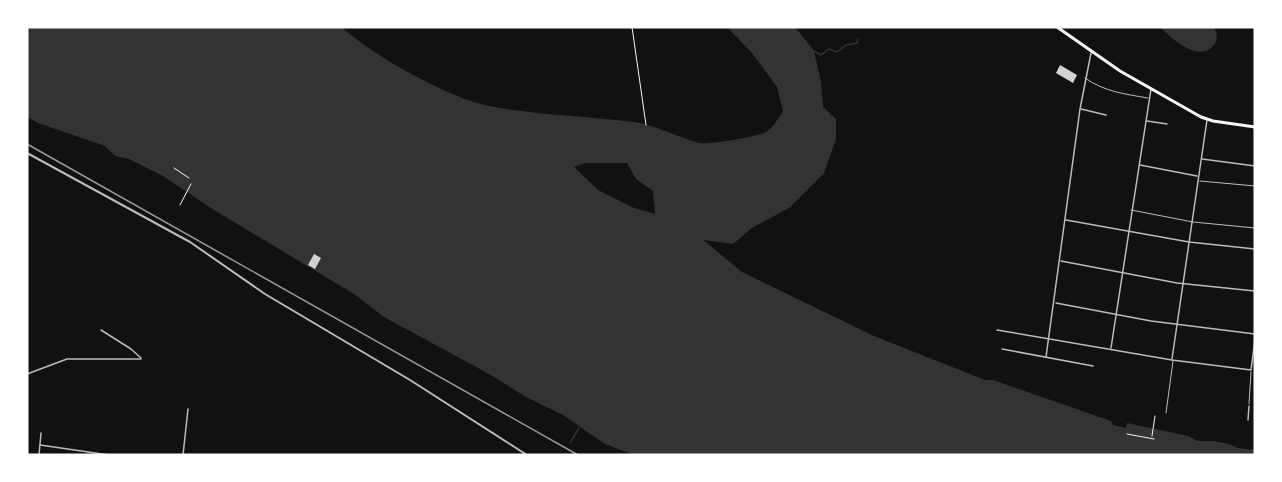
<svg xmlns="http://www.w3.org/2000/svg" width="1282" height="482" viewBox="0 0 1282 482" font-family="'PT Sans',sans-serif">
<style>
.water{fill:#333;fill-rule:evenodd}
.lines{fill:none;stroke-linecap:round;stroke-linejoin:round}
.stream{stroke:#333;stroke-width:1.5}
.building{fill:#d3d3d3}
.path{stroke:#f5f5f5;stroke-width:1}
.service{stroke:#bcbcbc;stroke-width:1}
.minor{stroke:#bcbcbc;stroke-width:1.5}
.tertiary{stroke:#bcbcbc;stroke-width:2}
.primary{stroke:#f5f5f5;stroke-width:3}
.rail{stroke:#9a9a9a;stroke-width:1.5}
</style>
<rect width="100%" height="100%" fill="#111"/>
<g class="water">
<path d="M 27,27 L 342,27 C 371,55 449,98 489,106 C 537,115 586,116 634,122 C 656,125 677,137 699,143 C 709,145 756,137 766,132 C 773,128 779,117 783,111 L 777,87 L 752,53 L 727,27 L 795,27 L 814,51 L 821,82 L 823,107 L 836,119 L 836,139 L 824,173 L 789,208 L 752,228 L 733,244 L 703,240 L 742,272 L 874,336 L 985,380 L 993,380 L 1111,421 L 1113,425 L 1126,428 L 1127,423 L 1188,436 L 1198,441 L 1213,441 L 1229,444 L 1238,448 L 1255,450 L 1255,455 L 634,455 L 605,444 L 563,415 L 526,397 L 489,374 L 384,317 L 354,294 L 214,210 L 163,176 L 129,159 L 115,156 L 105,146 L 38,123 L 27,117 ZM 585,163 L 627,163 L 636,179 L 653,191 L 655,214 L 634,208 L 598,190 L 574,167 Z"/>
<path d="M 1160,27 L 1214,27 C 1217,32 1218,40 1214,45 C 1199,64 1171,38 1160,27 Z"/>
</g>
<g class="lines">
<g class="stream">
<path d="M 814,51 L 821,55 L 829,49 L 837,52 L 846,45 L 857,43 L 858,39"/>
<path d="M 570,443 L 579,428"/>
</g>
</g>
<g class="building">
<path d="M 1060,65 L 1077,75 L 1073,83 L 1056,73 Z"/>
<path d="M 314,254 L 321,258 L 315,269 L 308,265 Z"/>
</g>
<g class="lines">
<g class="path">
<path d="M 632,27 L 646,125"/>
<path d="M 174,168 L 189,178"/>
<path d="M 180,205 L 191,184"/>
<path d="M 1127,434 L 1154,439"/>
<path d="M 1152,436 L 1155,416"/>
</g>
<g class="service">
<path d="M 1085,78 C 1105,92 1125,94 1148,98"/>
<path d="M 1200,181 L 1255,186"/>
<path d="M 1131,210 L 1193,222 L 1255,228"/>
<path d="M 1249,404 L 1251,372"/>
<path d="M 1166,413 L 1173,361"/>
</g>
<g class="minor">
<path d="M 1081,109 L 1106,115"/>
<path d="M 1147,121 L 1167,124"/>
<path d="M 1202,159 L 1255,166"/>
<path d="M 1140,165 L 1197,176"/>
<path d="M 1066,220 L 1189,242 L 1255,249"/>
<path d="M 1061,261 L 1177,283 L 1255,291"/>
<path d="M 1056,303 L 1151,321 L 1255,334"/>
<path d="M 101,330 L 131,349 L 141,358"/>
<path d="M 997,330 L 1172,360 L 1251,370 L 1255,339"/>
<path d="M 1111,348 L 1151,89"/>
<path d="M 1002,349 L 1093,366"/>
<path d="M 1046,357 L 1080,109 L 1091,53"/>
<path d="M 1172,359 L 1207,120"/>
<path d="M 27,374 L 67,359 L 141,359"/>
<path d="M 1248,420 L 1249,406"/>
<path d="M 40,445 L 109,455"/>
<path d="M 39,455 L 41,433"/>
<path d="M 183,455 L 188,409"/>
</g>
<path class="tertiary" d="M 27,153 L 190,242 L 265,294 L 410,380 L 527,455"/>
<path class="primary" d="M 1057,27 L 1120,71 L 1201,117 L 1213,121 L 1255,127"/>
<path class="rail" d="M 27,144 L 578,455"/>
</g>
<rect width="1282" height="482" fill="none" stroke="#ffffff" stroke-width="57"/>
</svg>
